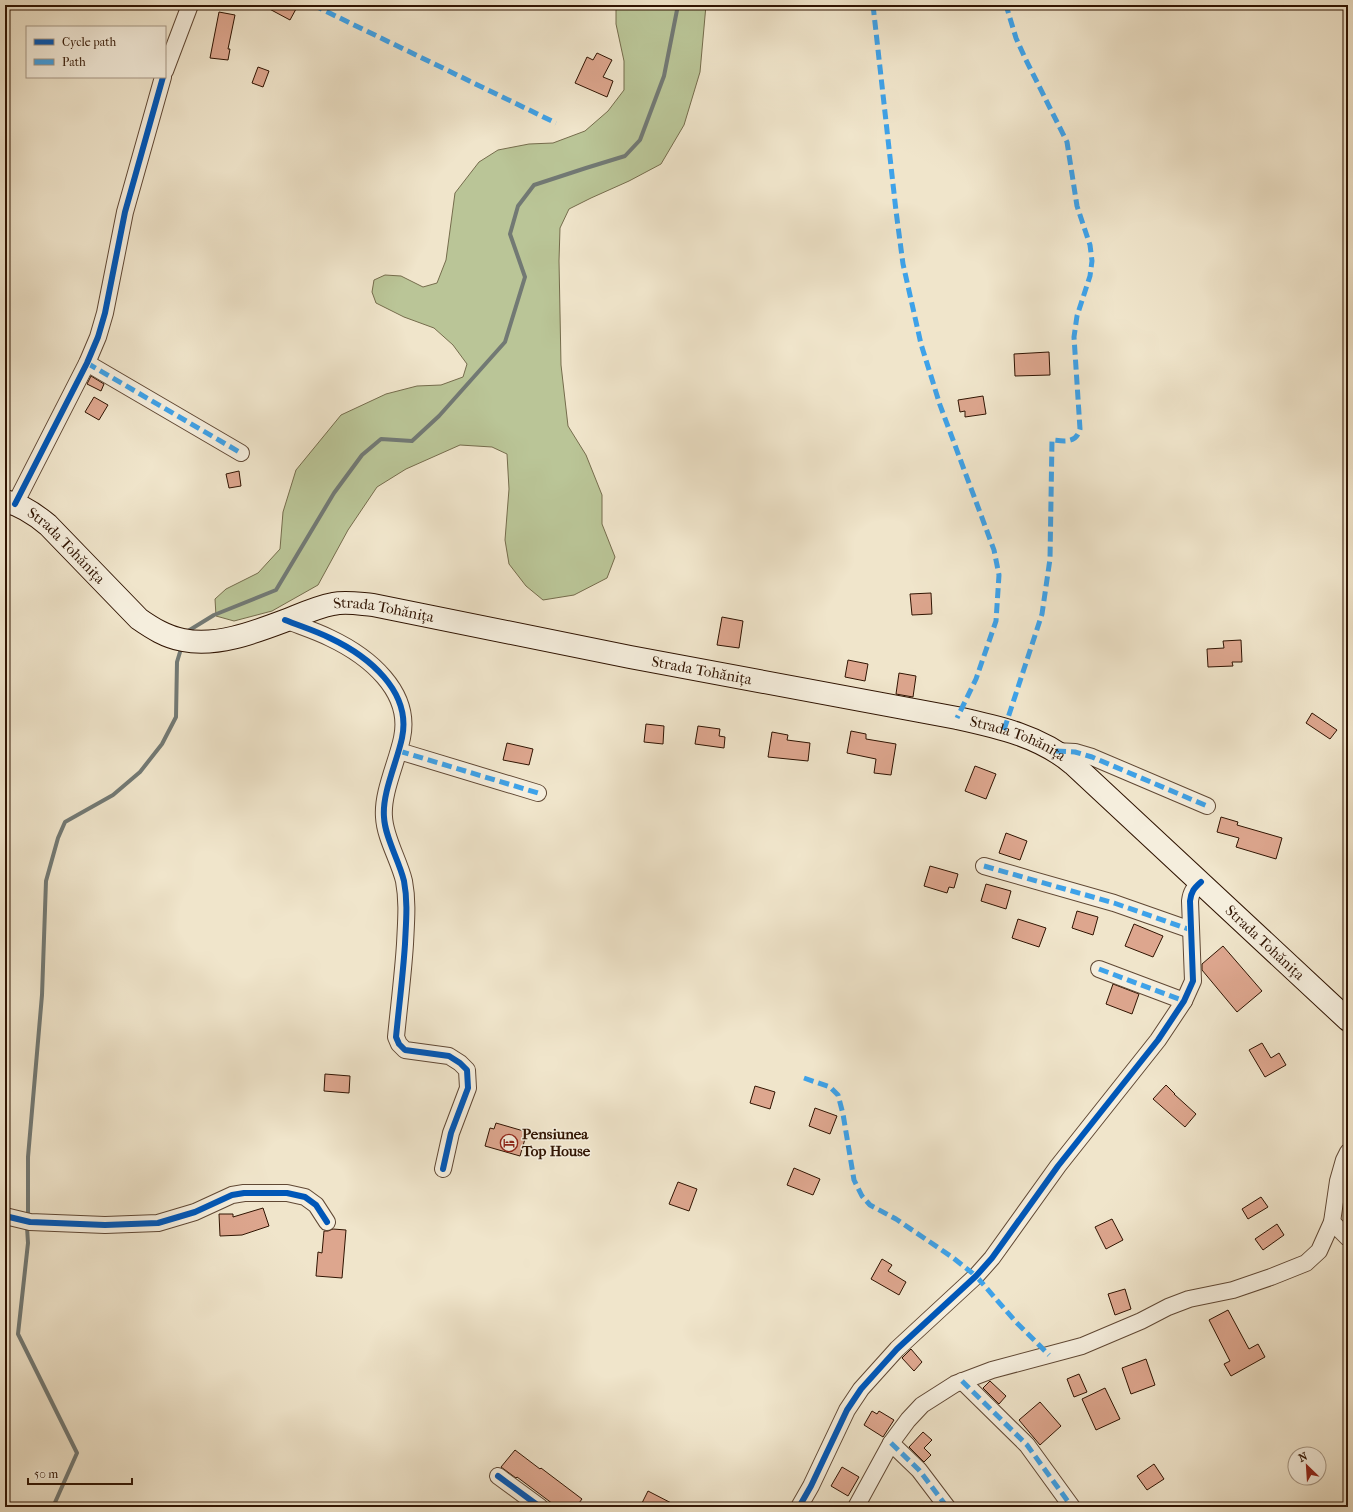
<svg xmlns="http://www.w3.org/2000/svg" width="1353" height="1512" viewBox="0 0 1353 1512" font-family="'IM FELL French Canon',serif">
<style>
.green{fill:#bac597;stroke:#756c4c}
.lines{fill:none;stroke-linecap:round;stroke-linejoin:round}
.stream{stroke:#727974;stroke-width:4}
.building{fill:#dda68e;stroke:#301402}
.street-casing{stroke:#604834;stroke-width:18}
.secondary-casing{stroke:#301402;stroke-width:24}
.street{stroke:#f5eedd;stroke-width:16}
.secondary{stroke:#f5eedd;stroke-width:22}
.quiet{stroke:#3ea2e9;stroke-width:5;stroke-dasharray:10 5;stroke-linecap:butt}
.cycleway-casing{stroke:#f5eedd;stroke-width:8}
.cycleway{stroke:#0057b8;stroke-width:6}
.labels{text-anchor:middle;stroke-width:3;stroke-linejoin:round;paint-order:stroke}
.street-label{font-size:15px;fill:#301402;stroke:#f5eedd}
.poi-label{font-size:15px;font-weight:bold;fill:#301402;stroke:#f5eedd;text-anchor:start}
</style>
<rect width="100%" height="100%" fill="#f0e5cb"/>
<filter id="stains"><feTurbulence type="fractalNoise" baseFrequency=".005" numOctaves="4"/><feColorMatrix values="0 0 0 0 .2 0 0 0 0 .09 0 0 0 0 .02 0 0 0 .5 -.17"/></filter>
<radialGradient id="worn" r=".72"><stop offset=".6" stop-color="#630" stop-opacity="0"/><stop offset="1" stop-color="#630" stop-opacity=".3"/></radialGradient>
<path class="green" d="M 616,5 L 706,5 L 700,72 L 684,125 L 661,164 L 629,181 L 591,198 L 569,209 L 560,228 L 559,261 L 561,365 L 568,426 L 586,455 L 602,495 L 602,524 L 615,557 L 607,578 L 574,595 L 543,600 L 526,586 L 509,564 L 505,540 L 509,489 L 507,454 L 492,447 L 460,445 L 406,469 L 377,487 L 348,530 L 318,585 L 272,611 L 234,621 L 216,616 L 215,599 L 226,589 L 258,573 L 280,549 L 283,512 L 296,470 L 341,415 L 386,394 L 417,386 L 441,385 L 463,377 L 467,364 L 453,345 L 434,328 L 404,317 L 376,303 L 372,292 L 374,280 L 385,275 L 401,276 L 423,287 L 437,283 L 446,260 L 455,193 L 479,162 L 498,150 L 529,144 L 553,143 L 585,131 L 608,111 L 624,90 L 624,61 L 616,24 Z"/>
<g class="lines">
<g class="stream">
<path d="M 188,631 L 214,615 L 276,590 L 334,493 L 362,455 L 381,439 L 412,441 L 439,416 L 505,342 L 525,277 L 510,234 L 518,206 L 534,185 L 586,168 L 625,156 L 640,140 L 664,76 L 678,5"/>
<path d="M 28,1218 L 28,1157 L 42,995 L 46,881 L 58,838 L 65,822 L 113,795 L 140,772 L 162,744 L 176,717 L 177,662 L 180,652"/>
<path d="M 27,1227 L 28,1243 L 18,1334 L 77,1453 L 53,1507"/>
</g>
</g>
<g class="building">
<path d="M 262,5 L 287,5 L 296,9 L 290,20 Z"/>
<path d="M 219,12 L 235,15 L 228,49 L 230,49 L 228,60 L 210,58 Z"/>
<path d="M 597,53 L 612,60 L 603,77 L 613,81 L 607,97 L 575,83 L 587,57 L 593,60 Z"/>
<path d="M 258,67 L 269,71 L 263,87 L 252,83 Z"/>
<path d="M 1049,352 L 1050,375 L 1015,376 L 1014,354 Z"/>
<path d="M 91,376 L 104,384 L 101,391 L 87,384 Z"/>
<path d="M 983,396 L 986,414 L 965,417 L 965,411 L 960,412 L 958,400 Z"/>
<path d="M 94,397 L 108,405 L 99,420 L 85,412 Z"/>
<path d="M 239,471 L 241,486 L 229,488 L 226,474 Z"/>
<path d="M 931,593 L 932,614 L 912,615 L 910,594 Z"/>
<path d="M 722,617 L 743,621 L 739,648 L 717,645 Z"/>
<path d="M 1241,640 L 1242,662 L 1232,662 L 1233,666 L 1208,667 L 1207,649 L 1224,648 L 1223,641 Z"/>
<path d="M 848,660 L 868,664 L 865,681 L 845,677 Z"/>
<path d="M 899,673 L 916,676 L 913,697 L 896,694 Z"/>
<path d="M 1312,713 L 1337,730 L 1330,739 L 1306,723 Z"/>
<path d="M 646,724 L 664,726 L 663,744 L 644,742 Z"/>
<path d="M 698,726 L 720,729 L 719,736 L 725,737 L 724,748 L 695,744 Z"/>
<path d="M 851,731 L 866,734 L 866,739 L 896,744 L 891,775 L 874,773 L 876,759 L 847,753 Z"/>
<path d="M 772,732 L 788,735 L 787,740 L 810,743 L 808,761 L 768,757 Z"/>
<path d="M 507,743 L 533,749 L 529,765 L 503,760 Z"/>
<path d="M 975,766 L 996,774 L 986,799 L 965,791 Z"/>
<path d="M 1221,817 L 1238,822 L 1237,825 L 1282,838 L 1276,859 L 1236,847 L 1239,838 L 1217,832 Z"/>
<path d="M 1006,833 L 1027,841 L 1020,860 L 999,853 Z"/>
<path d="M 930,866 L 958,874 L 954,888 L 949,887 L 947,893 L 924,886 Z"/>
<path d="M 986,884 L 1011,891 L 1006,909 L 981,901 Z"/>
<path d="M 1077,911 L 1098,917 L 1093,935 L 1072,928 Z"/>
<path d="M 1018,919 L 1046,928 L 1039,947 L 1012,938 Z"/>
<path d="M 1134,924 L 1163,936 L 1153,957 L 1125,946 Z"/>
<path d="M 1223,946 L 1262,991 L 1237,1012 L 1202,970 L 1202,964 Z"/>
<path d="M 1113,984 L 1139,994 L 1132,1014 L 1106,1004 Z"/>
<path d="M 1262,1043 L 1271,1058 L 1279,1053 L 1286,1065 L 1265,1077 L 1249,1050 Z"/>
<path d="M 325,1074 L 350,1076 L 349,1093 L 324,1091 Z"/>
<path d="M 1166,1085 L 1175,1094 L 1174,1094 L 1196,1114 L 1185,1127 L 1153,1099 Z"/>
<path d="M 755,1086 L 775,1092 L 770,1109 L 750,1103 Z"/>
<path d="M 815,1108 L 837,1116 L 830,1134 L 809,1126 Z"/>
<path d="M 496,1123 L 527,1132 L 520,1156 L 485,1146 L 490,1128 L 494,1129 Z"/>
<path d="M 794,1168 L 820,1179 L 813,1195 L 787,1185 Z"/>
<path d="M 678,1182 L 697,1189 L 689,1211 L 669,1204 Z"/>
<path d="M 1261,1197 L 1268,1207 L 1248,1219 L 1242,1209 Z"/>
<path d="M 263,1208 L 269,1226 L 242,1235 L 220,1236 L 219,1214 L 233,1214 L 233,1217 Z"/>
<path d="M 1112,1219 L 1123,1240 L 1106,1249 L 1095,1227 Z"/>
<path d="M 1277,1224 L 1284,1235 L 1263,1250 L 1255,1239 Z"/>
<path d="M 333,1229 L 346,1230 L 342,1278 L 316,1276 L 318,1252 L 322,1253 L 324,1231 L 328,1231 Z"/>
<path d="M 882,1259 L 892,1265 L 888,1271 L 906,1282 L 899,1295 L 871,1279 Z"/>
<path d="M 1125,1289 L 1131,1309 L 1115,1315 L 1108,1294 Z"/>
<path d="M 1228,1310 L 1249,1349 L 1258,1344 L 1265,1357 L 1231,1376 L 1224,1364 L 1230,1361 L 1209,1320 Z"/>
<path d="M 911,1349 L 922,1362 L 914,1371 L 902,1358 Z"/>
<path d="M 1146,1359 L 1155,1385 L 1131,1394 L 1122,1368 Z"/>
<path d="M 1079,1374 L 1087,1392 L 1074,1397 L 1067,1379 Z"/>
<path d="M 990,1381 L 1006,1396 L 999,1404 L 983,1388 Z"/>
<path d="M 1105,1388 L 1120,1419 L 1096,1430 L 1082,1399 Z"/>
<path d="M 1040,1402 L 1061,1426 L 1040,1445 L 1019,1420 Z"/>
<path d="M 872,1411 L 877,1414 L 879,1411 L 894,1420 L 883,1437 L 864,1425 Z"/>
<path d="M 923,1432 L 932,1440 L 924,1448 L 931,1455 L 924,1462 L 909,1447 Z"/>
<path d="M 515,1450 L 540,1469 L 541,1468 L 582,1499 L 576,1507 L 557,1507 L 517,1477 L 516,1478 L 501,1467 Z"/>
<path d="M 1154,1464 L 1164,1479 L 1147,1490 L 1137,1476 Z"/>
<path d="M 842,1467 L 859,1477 L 848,1496 L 831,1486 Z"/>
<path d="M 648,1491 L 679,1507 L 640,1507 Z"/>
</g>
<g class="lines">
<defs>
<g id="street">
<path d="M 165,71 L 190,5"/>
<path d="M 87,363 L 241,453"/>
<path d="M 15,504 L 87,363 L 98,337 L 105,313 L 125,212 L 163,77"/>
<path d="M 285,620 C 300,626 316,631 330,638 C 368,656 412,691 402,738 C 397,762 382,793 384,817 C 385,838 399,860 404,881 C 408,902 406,922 405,944 C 403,975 399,1006 396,1037 L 399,1044 L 405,1050 L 449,1056 L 460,1063 L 467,1070 L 468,1088 L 451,1133 L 443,1169"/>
<path d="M 399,751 L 538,793"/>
<path d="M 1056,751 L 1075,752 L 1092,757 L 1207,806"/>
<path d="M 984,866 L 1114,903 L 1191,930"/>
<path d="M 1099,969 L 1184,1001"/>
<path d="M 5,1216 L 30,1222 L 105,1225 L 158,1223 L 195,1212 L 232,1195 L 244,1193 L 287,1193 L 305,1197 L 316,1205 L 327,1222"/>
<path d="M 1332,1222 L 1348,1238"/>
<path d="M 962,1381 L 1027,1445 L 1072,1507"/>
<path d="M 891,1443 L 919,1470 L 947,1507"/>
<path d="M 498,1476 L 540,1507"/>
<path d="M 799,1507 L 811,1486 L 847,1410 L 861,1389 L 897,1349 L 976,1276 L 992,1258 L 1058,1166 L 1158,1040 L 1184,1001 L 1193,981 L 1190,901 C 1191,892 1194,888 1201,882"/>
<path d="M 856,1507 L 891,1443 L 908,1420 L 922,1405 L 955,1384 L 992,1370 L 1082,1346 L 1141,1321 L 1168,1307 L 1189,1299 L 1233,1290 L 1271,1277 L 1306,1263 L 1319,1251 L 1332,1222 L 1338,1181 L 1344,1160 L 1348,1152"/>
</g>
<g id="secondary">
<path id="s1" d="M 5,501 C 21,505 35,514 48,525 L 139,619 C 152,628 166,637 183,640 C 217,647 255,632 287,620 C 302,614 317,607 333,604 C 346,601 360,604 373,605 L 630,657 L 957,718 C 998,727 1040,736 1073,764 L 1348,1020"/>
</g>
</defs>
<use href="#street" class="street-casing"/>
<use href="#secondary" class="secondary-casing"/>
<use href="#street" class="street"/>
<use href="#secondary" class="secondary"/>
<g class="quiet">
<path d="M 313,5 L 556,123"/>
<path d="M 873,5 L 896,211 L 903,264 L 921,344 L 940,405 L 994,550 L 999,575 L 996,621 L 976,679 L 957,718"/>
<path d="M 87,363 L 241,453"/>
<path d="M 1004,730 L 1042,614 L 1050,559 L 1052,440 C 1064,441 1076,444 1080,429 L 1074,337 L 1077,316 L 1090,276 L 1092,261 L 1090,245 L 1077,206 L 1067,142 L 1025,58 L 1016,38 L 1006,5"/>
<path d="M 399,751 L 538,793"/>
<path d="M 1056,751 L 1075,752 L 1092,757 L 1207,806"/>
<path d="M 984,866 L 1114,903 L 1191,930"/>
<path d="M 1099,969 L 1184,1001"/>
<path d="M 804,1078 L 830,1087 L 838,1095 L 843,1114 L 854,1180 L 862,1196 L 870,1205 L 896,1219 L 952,1257 L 976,1276 L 1016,1322 L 1049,1355"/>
<path d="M 962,1381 L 1027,1445 L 1072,1507"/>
<path d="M 891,1443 L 919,1470 L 947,1507"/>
</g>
<defs>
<g id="cycleway">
<path d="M 15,504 L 87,363 L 98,337 L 105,313 L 125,212 L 163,77"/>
<path d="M 285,620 C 300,626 316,631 330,638 C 368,656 412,691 402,738 C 397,762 382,793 384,817 C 385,838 399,860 404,881 C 408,902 406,922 405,944 C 403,975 399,1006 396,1037 L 399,1044 L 405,1050 L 449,1056 L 460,1063 L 467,1070 L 468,1088 L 451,1133 L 443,1169"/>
<path d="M 5,1216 L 30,1222 L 105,1225 L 158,1223 L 195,1212 L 232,1195 L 244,1193 L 287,1193 L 305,1197 L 316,1205 L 327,1222"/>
<path d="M 498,1476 L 540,1507"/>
<path d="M 799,1507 L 811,1486 L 847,1410 L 861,1389 L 897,1349 L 976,1276 L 992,1258 L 1058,1166 L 1158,1040 L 1184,1001 L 1193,981 L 1190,901 C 1191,892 1194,888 1201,882"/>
</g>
</defs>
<use href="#cycleway" class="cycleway-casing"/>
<use href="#cycleway" class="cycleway"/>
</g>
<defs>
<symbol id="hotel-ring" viewBox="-11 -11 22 22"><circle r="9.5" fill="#f5eedd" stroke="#8f2418" stroke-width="1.5"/><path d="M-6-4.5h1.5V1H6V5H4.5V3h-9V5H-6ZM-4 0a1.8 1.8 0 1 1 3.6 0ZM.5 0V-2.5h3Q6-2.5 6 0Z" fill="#8f2418"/></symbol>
</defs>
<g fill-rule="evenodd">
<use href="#hotel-ring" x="499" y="1133" width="20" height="20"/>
</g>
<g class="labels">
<g class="street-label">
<text dy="5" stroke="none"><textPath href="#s1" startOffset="77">Strada Tohănița</textPath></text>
<text dy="5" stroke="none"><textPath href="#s1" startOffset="437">Strada Tohănița</textPath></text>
<text dy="5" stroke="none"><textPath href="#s1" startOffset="761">Strada Tohănița</textPath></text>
<text dy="5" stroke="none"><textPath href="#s1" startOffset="1085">Strada Tohănița</textPath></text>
<text dy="5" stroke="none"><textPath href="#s1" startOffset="1409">Strada Tohănița</textPath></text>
</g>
<g class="poi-label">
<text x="522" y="1139">Pensiunea<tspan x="522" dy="17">Top House</tspan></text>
</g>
</g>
<rect width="1353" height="1512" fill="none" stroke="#f0e5cb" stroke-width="20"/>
<rect x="6" y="6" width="1341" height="1500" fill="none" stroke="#301402" stroke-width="2"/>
<rect x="10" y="10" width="1333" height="1492" fill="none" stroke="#301402"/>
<rect x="26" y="26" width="140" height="52" fill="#f5eedd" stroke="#a69785"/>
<rect x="34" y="39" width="20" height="6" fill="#0057b8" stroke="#a69785"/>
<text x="62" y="46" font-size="12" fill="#301402">Cycle path</text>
<rect x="34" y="59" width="20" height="6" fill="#3ea2e9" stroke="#a69785"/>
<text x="62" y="66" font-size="12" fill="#301402">Path</text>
<g transform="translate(1307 1466) rotate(335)"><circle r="19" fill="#f5eedd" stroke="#a69785"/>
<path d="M0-3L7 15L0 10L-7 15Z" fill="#8f2418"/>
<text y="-6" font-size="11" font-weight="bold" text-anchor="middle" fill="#301402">N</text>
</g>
<path d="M28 1478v6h104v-6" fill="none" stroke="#301402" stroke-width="2"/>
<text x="34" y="1478" font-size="12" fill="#301402" stroke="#f5eedd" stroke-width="3" paint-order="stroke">50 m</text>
<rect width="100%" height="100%" filter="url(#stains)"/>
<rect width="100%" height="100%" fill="url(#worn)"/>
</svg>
